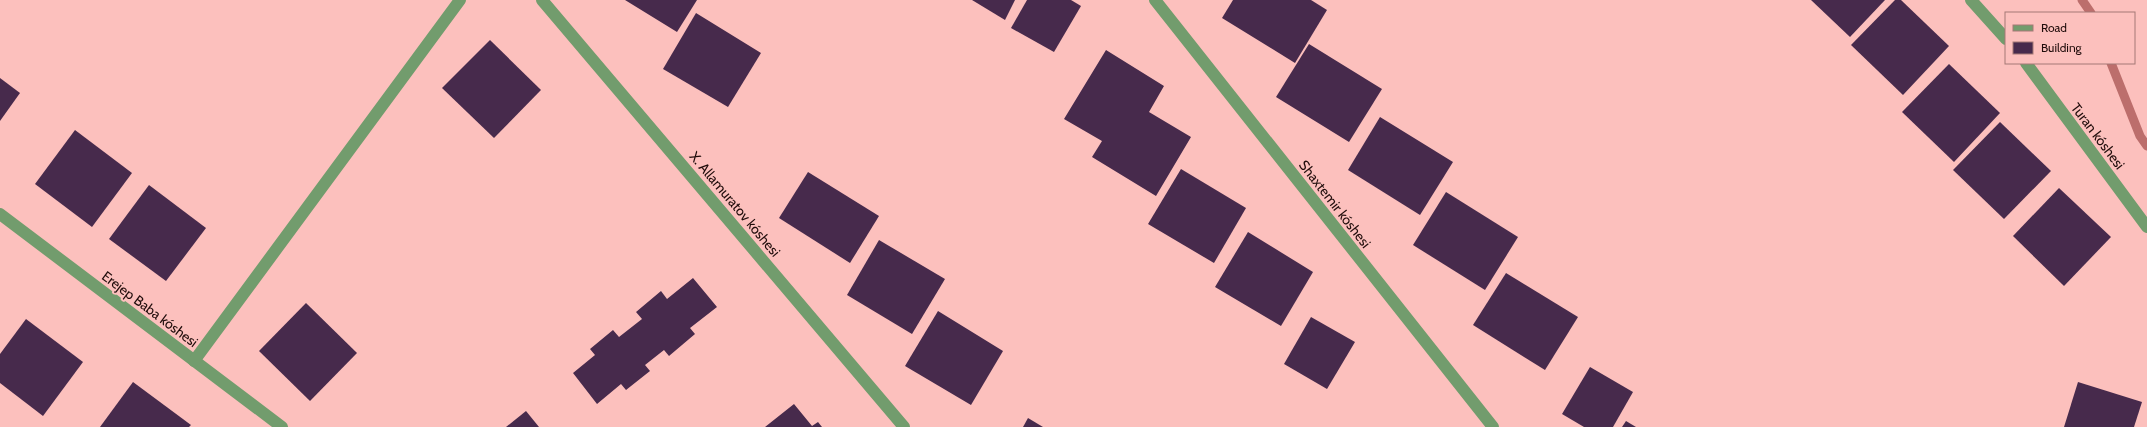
<svg xmlns="http://www.w3.org/2000/svg" width="2147" height="427" viewBox="0 0 2147 427" font-family="Cabin,sans-serif">
<style>
.lines{fill:none;stroke-linecap:round;stroke-linejoin:round}
.stream{stroke:#bc6e6c;stroke-width:9}
.building{fill:#472a4c}
.minor{stroke:#729c6d;stroke-width:12}
.labels{text-anchor:middle;stroke-width:4;stroke-linejoin:round;paint-order:stroke}
.street-label{font-size:14px;fill:#200c0b;stroke:#fcc0bd}
</style>
<rect width="100%" height="100%" fill="#fcc0bd"/>
<g class="lines">
<g class="stream">
<path d="M 2082,0 L 2091,13"/>
<path d="M 2111,63 L 2140,136 L 2147,146"/>
</g>
</g>
<g class="building">
<path d="M 625,0 L 697,0 L 677,32 Z"/>
<path d="M 972,0 L 1015,0 L 1005,20 Z"/>
<path d="M 1027,0 L 1071,0 L 1081,6 L 1054,52 L 1011,28 Z"/>
<path d="M 1233,0 L 1311,0 L 1327,10 L 1295,63 L 1222,18 Z"/>
<path d="M 1811,0 L 1885,0 L 1850,37 Z"/>
<path d="M 1895,0 L 1901,0 L 1949,46 L 1903,95 L 1851,45 Z"/>
<path d="M 696,13 L 761,53 L 728,107 L 663,69 Z"/>
<path d="M 490,40 L 541,90 L 494,138 L 442,88 Z"/>
<path d="M 1309,44 L 1382,89 L 1349,142 L 1276,97 Z"/>
<path d="M 1106,50 L 1164,86 L 1149,112 L 1191,137 L 1156,196 L 1092,157 L 1102,141 L 1064,119 Z"/>
<path d="M 1949,64 L 2000,113 L 1954,162 L 1902,112 Z"/>
<path d="M 0,78 L 20,93 L 0,121 Z"/>
<path d="M 1380,117 L 1453,162 L 1420,215 L 1348,170 Z"/>
<path d="M 2000,122 L 2051,171 L 2004,219 L 1953,170 Z"/>
<path d="M 75,130 L 132,173 L 92,227 L 35,184 Z"/>
<path d="M 1181,169 L 1246,208 L 1214,263 L 1148,224 Z"/>
<path d="M 808,172 L 879,216 L 850,263 L 779,218 Z"/>
<path d="M 149,185 L 206,228 L 166,281 L 109,239 Z"/>
<path d="M 2059,188 L 2111,237 L 2064,286 L 2013,236 Z"/>
<path d="M 1446,192 L 1518,237 L 1485,290 L 1413,245 Z"/>
<path d="M 1248,232 L 1313,272 L 1281,326 L 1215,287 Z"/>
<path d="M 879,240 L 945,279 L 912,334 L 847,295 Z"/>
<path d="M 1506,273 L 1578,317 L 1545,370 L 1473,325 Z"/>
<path d="M 693,278 L 717,307 L 690,328 L 695,334 L 669,356 L 664,350 L 645,365 L 650,371 L 626,390 L 621,384 L 597,404 L 573,373 L 595,355 L 590,349 L 613,330 L 619,337 L 642,319 L 636,312 L 661,291 L 667,299 Z"/>
<path d="M 306,303 L 357,353 L 310,401 L 259,351 Z"/>
<path d="M 938,311 L 1003,351 L 971,405 L 905,366 Z"/>
<path d="M 1311,317 L 1355,342 L 1327,389 L 1284,364 Z"/>
<path d="M 26,319 L 83,362 L 43,416 L 0,383 L 0,354 Z"/>
<path d="M 1590,367 L 1633,392 L 1613,427 L 1584,427 L 1562,414 Z"/>
<path d="M 133,382 L 191,425 L 189,427 L 100,427 Z"/>
<path d="M 2078,382 L 2142,402 L 2134,427 L 2064,427 Z"/>
<path d="M 794,404 L 812,426 L 818,422 L 822,427 L 765,427 Z"/>
<path d="M 526,411 L 539,427 L 506,427 Z"/>
<path d="M 1028,418 L 1043,427 L 1023,427 Z"/>
<path d="M 1626,421 L 1636,427 L 1622,427 Z"/>
</g>
<g class="lines">
<g class="minor">
<path d="M 542,0 L 904,427"/>
<path d="M 1155,0 L 1493,427"/>
<path d="M 1971,0 L 2006,39"/>
<path d="M 2026,63 L 2147,227"/>
<path d="M 0,214 L 282,427"/>
<path d="M 194,361 L 460,0"/>
</g>
</g>
<g class="labels">
<g class="street-label">
<text transform="translate(2098 136) rotate(53)" y="5">Turan kóshesi</text>
<text transform="translate(735 204) rotate(50)" y="5">X. Allamuratov kóshesi</text>
<text transform="translate(1335 204) rotate(52)" y="5">Shaxtemir kóshesi</text>
<text transform="translate(150 309) rotate(37)" y="5">Erejep Baba kóshesi</text>
</g>
</g>
<rect x="2005" y="12" width="130" height="52" fill="#fcc0bd" stroke="#a47876"/>
<rect x="2013" y="25" width="20" height="6" fill="#729c6d" stroke="#a47876"/>
<text x="2041" y="32" font-size="12" fill="#200c0b">Road</text>
<rect x="2013" y="42" width="20" height="12" fill="#472a4c" stroke="#a47876"/>
<text x="2041" y="52" font-size="12" fill="#200c0b">Building</text>
</svg>
